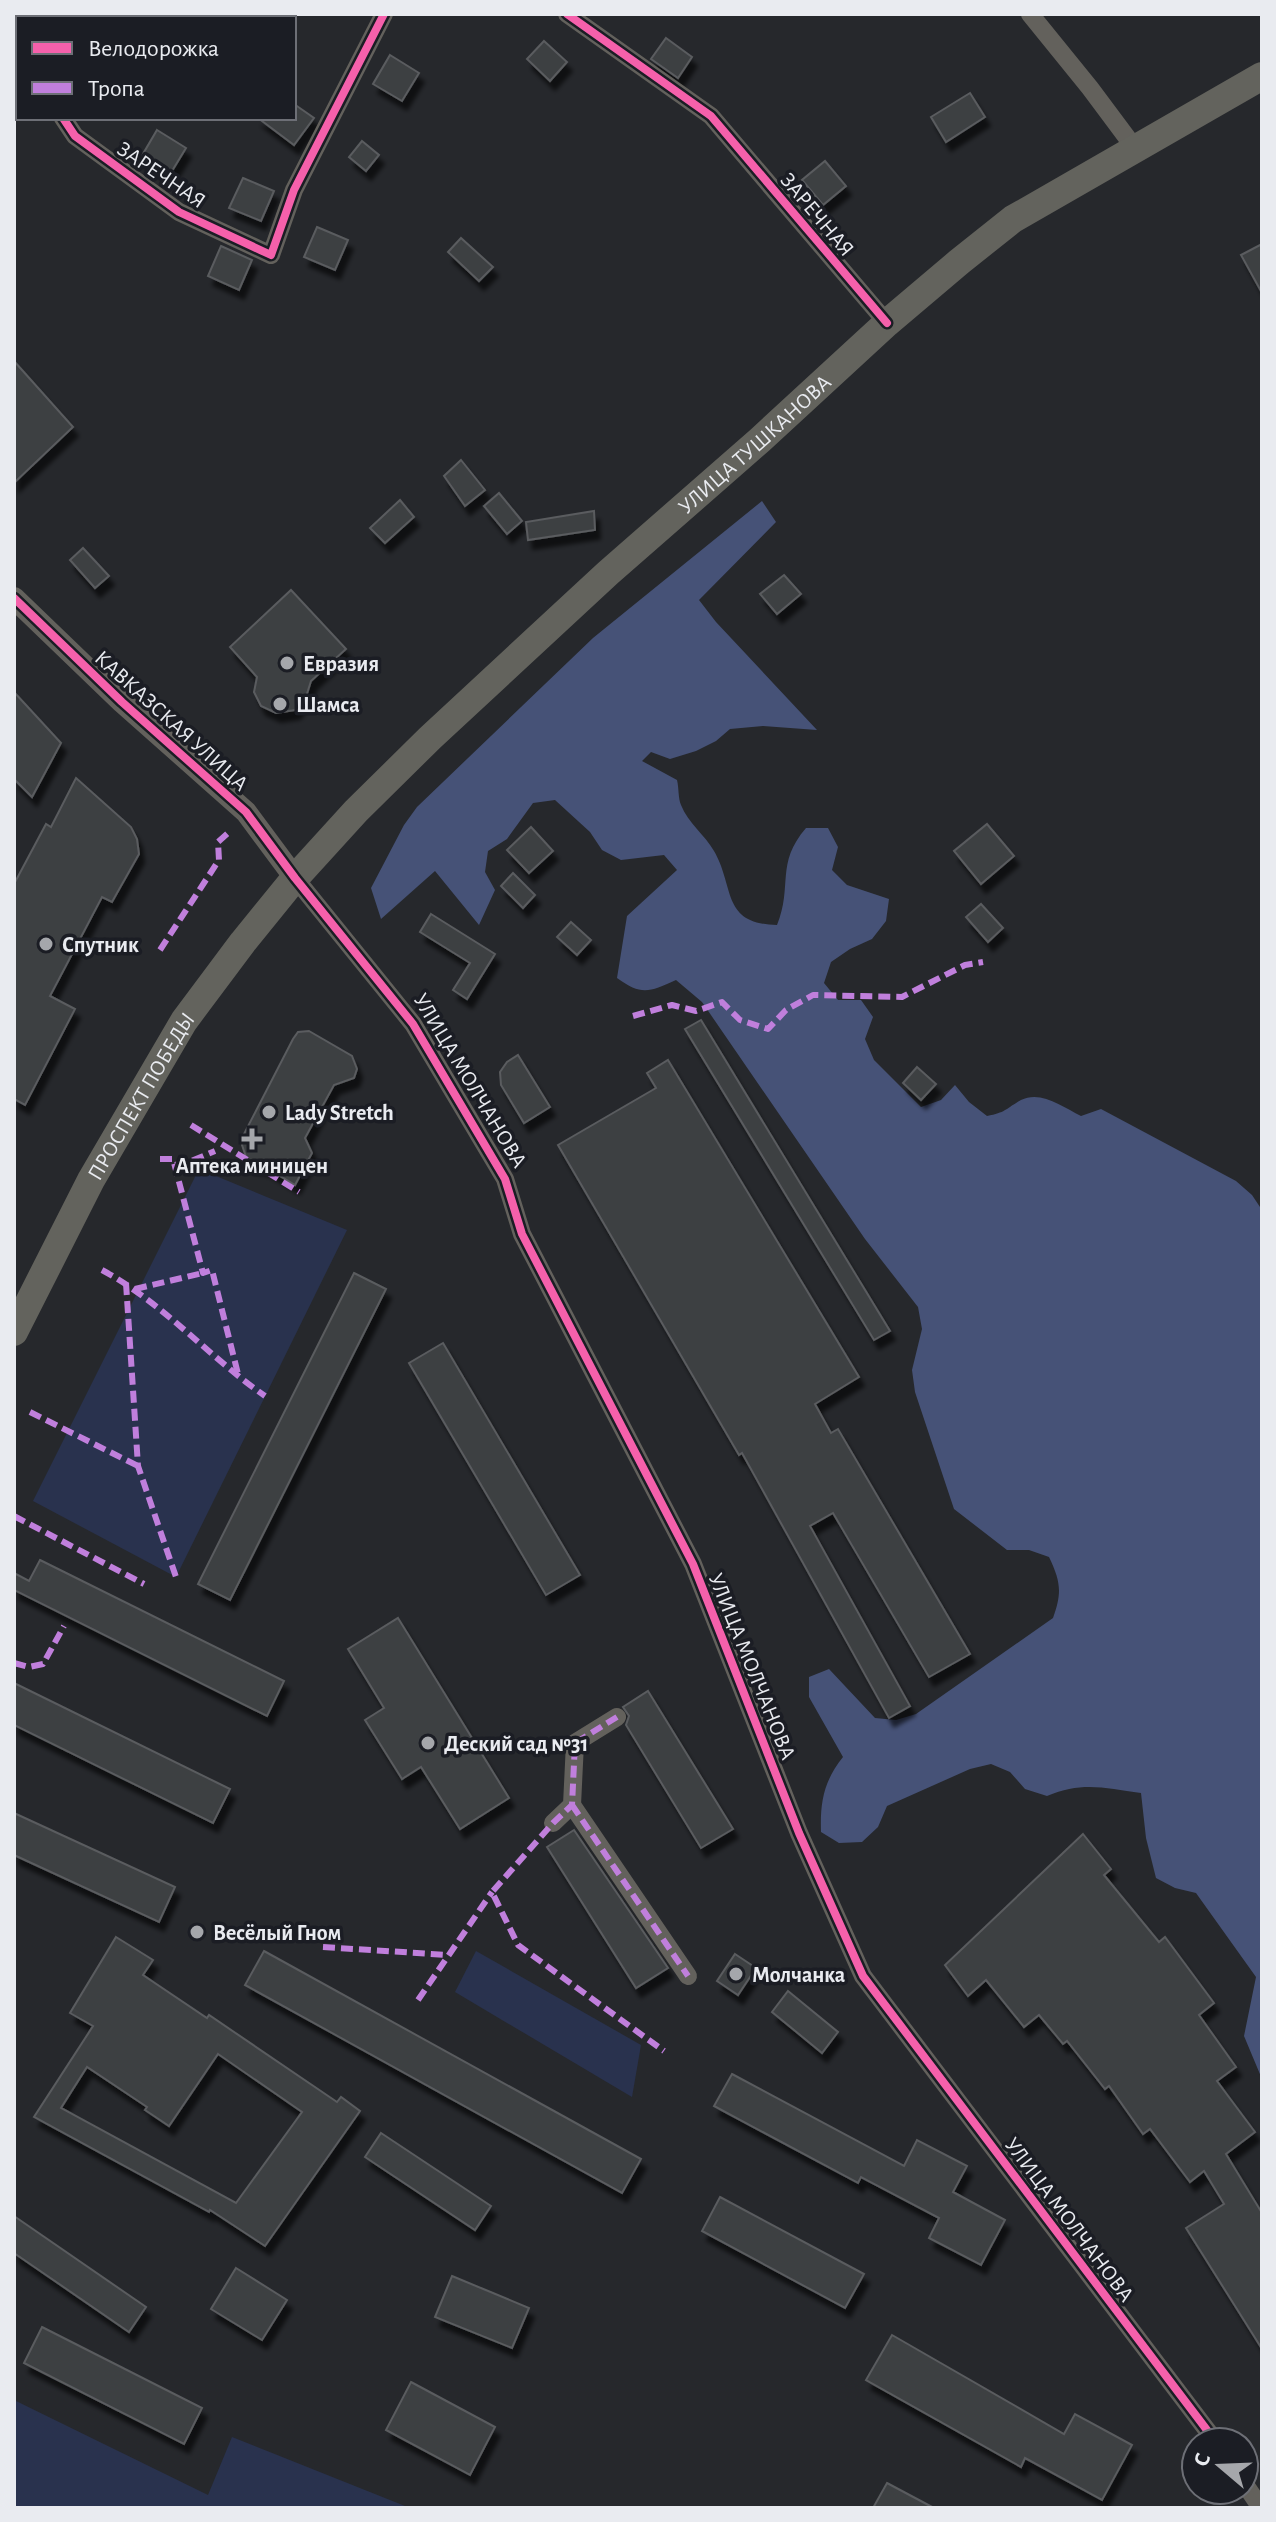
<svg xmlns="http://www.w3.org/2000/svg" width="1276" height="2522" viewBox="0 0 1276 2522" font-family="'Alegreya Sans',sans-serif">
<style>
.green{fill:#29324e}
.forest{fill:#465277}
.building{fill:#3e4043;stroke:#5a5c5f;stroke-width:2;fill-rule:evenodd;filter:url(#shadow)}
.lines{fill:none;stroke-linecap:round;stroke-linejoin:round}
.minor{stroke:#63615c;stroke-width:18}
.tertiary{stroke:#63615c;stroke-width:22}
.primary{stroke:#63635d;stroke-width:28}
.quiet{stroke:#c07fdc;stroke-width:6;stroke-dasharray:12 6;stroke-linecap:butt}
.cycleway-casing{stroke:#1b1d24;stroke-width:13}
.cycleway{stroke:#f560ab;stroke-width:8}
.poi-dot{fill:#a5a7ab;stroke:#1b1d24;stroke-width:3}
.labels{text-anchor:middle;stroke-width:7;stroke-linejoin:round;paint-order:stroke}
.street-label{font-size:22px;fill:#e9ebf0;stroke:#1b1d24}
.poi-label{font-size:22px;font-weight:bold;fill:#e9ebf0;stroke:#1b1d24;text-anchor:start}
</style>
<defs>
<filter id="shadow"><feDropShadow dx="5" dy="9" stdDeviation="2" flood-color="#0009"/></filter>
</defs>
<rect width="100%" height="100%" fill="#26282c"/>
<g class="green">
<path d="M 199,1169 L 347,1230 L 176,1577 L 33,1501 Z"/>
<path d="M 476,1951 L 641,2045 L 632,2097 L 455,1992 Z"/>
<path d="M 14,2400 L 208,2495 L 232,2437 L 410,2508 L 14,2508 Z"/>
</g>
<path class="forest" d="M 762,501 L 776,522 L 699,600 L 716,622 L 817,730 L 763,726 L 730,729 L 716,741 L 696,751 L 670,759 L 651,752 L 642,761 L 677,780 C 679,788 678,798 681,805 C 688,823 705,835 714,851 C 735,887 721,924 777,925 C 793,886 775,864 806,828 L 828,828 L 838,847 L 832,870 L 847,885 L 889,899 L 886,921 L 872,939 L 850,949 L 831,962 L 824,983 L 838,1000 L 861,1000 L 873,1017 L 865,1039 L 874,1060 L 921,1107 L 941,1100 L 955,1085 L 969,1102 L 987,1116 C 1007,1112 1005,1109 1021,1100 C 1041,1090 1063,1107 1081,1116 L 1101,1109 L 1236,1181 L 1252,1195 L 1262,1210 L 1262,2079 L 1244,2036 L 1256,1977 L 1196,1893 L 1175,1888 L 1156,1878 L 1146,1838 L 1141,1793 C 1105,1788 1082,1781 1047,1796 L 1025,1789 L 1010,1772 L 991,1764 L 970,1769 L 887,1806 L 878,1827 L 862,1842 L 839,1843 L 821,1832 C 820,1801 824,1781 843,1757 L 809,1697 L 809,1677 L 829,1669 L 875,1718 L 896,1720 L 916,1714 L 1053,1618 C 1062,1593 1061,1582 1049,1557 L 1029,1550 L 1007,1550 L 954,1509 L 915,1392 L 912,1370 L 922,1329 L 918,1307 L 865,1239 L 702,1002 L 676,980 C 649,992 642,996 617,978 L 627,916 L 677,870 L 664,855 L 621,860 L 602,850 L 590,832 L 555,800 L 533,803 L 507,839 L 488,851 L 485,872 L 495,890 L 479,925 L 435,871 L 381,919 L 371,888 L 404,825 L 417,807 L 593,638 Z"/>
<g class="building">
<path d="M 666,38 L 692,57 L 678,78 L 651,59 Z"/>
<path d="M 544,41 L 567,62 L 550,81 L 527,59 Z"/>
<path d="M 390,55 L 419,73 L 402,101 L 373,84 Z"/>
<path d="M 970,93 L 985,117 L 946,142 L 931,117 Z"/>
<path d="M 294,104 L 314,118 L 294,145 L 258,118 L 294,118 Z"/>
<path d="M 157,130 L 186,148 L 169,176 L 140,159 Z"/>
<path d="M 362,141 L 379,155 L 366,171 L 349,157 Z"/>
<path d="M 825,161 L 846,186 L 823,205 L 802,180 Z"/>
<path d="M 243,178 L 274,191 L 261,221 L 229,208 Z"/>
<path d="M 317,227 L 348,240 L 335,270 L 304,257 Z"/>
<path d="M 461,238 L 493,267 L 479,281 L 448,252 Z"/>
<path d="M 1262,244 L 1262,293 L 1241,255 Z"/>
<path d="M 221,246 L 252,260 L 239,290 L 208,276 Z"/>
<path d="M 14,361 L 73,427 L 14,483 Z"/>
<path d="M 461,460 L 485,490 L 465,506 L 444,476 Z"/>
<path d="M 499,493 L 522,521 L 507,534 L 484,506 Z"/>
<path d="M 400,500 L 414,517 L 385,543 L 370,528 Z"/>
<path d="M 594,511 L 595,530 L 528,540 L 526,522 Z"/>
<path d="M 83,548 L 109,576 L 95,588 L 70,560 Z"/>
<path d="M 784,575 L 801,594 L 777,614 L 760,594 Z"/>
<path d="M 291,590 L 346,649 L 311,681 L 306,697 L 295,710 L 276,713 L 261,706 L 254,692 L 257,677 L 230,647 Z"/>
<path d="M 14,692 L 61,743 L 32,797 L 14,779 Z"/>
<path d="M 76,778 L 131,827 L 137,839 L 139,854 L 112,902 L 102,897 L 50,996 L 75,1009 L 25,1105 L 14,1099 L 14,884 L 46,824 L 51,827 Z"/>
<path d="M 987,824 L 1014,856 L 981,884 L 954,851 Z"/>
<path d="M 531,827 L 553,851 L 529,873 L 507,850 Z"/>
<path d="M 513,873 L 535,895 L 523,908 L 501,886 Z"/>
<path d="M 981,904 L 1003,928 L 988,942 L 966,917 Z"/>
<path d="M 431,914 L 495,954 L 467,999 L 453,990 L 470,963 L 420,932 Z"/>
<path d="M 571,922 L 591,940 L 577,955 L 557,937 Z"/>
<path d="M 701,1020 L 890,1331 L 874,1340 L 685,1029 Z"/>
<path d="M 309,1031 L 352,1056 L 357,1069 L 354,1078 L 334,1085 L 305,1138 L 312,1153 L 295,1185 L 265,1167 L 248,1163 L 242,1145 L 244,1134 L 293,1039 L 298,1032 Z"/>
<path d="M 518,1055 L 550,1107 L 524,1123 L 501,1085 L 500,1072 L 507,1062 Z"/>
<path d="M 668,1060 L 859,1377 L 815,1404 L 831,1433 L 838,1429 L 970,1654 L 929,1677 L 833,1513 L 810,1526 L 910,1706 L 889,1718 L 742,1453 L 739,1455 L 558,1145 L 656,1088 L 647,1073 Z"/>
<path d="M 917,1067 L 936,1084 L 921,1100 L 903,1083 Z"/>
<path d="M 354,1273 L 386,1289 L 230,1600 L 198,1584 Z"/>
<path d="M 443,1343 L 580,1575 L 546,1595 L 409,1363 Z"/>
<path d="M 40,1560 L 284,1681 L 267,1716 L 14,1590 L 14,1573 L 29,1581 Z"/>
<path d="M 398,1618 L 509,1798 L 460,1829 L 421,1767 L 402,1779 L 365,1720 L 384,1708 L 348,1649 Z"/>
<path d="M 14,1683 L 230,1789 L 213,1823 L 14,1725 Z"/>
<path d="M 648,1691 L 733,1829 L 701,1848 L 626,1725 L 629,1716 L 623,1707 Z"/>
<path d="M 14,1813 L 175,1887 L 159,1922 L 14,1855 Z"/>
<path d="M 574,1830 L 668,1968 L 636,1988 L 547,1847 Z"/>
<path d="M 1083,1834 L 1111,1869 L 1104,1875 L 1159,1942 L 1165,1937 L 1214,2003 L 1199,2015 L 1236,2067 L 1217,2081 L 1255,2132 L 1226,2154 L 1262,2213 L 1262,2349 L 1186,2228 L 1224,2204 L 1204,2171 L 1190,2182 L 1150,2129 L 1143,2134 L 1109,2086 L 1105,2089 L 1067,2041 L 1063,2044 L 1039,2015 L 1024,2027 L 986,1980 L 968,1996 L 945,1965 Z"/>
<path d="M 116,1937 L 153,1960 L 143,1975 L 207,2018 L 209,2015 L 337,2102 L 341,2097 L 360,2111 L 265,2246 L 210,2210 L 209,2212 L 34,2117 L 93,2026 L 70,2013 ZM 218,2054 L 302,2112 L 236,2203 L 61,2108 L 87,2067 L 147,2107 L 145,2110 L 169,2126 Z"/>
<path d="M 264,1951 L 641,2159 L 622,2193 L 245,1985 Z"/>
<path d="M 735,1954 L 756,1968 L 738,1995 L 717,1981 Z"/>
<path d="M 788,1991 L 838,2032 L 822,2053 L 772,2012 Z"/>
<path d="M 732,2074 L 904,2166 L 917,2140 L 967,2166 L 953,2192 L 1005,2220 L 981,2265 L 929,2238 L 939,2218 L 861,2177 L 858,2183 L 714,2106 Z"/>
<path d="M 381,2133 L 491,2206 L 475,2230 L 365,2157 Z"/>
<path d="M 720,2197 L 864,2274 L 845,2308 L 702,2231 Z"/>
<path d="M 14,2216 L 146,2307 L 129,2332 L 14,2253 Z"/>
<path d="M 236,2268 L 287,2300 L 262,2340 L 211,2309 Z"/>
<path d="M 452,2276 L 529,2308 L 512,2348 L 435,2317 Z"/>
<path d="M 42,2327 L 202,2408 L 184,2444 L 24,2363 Z"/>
<path d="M 892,2335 L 1064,2434 L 1075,2414 L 1132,2445 L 1102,2500 L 1025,2458 L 1021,2467 L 866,2380 Z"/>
<path d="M 411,2382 L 495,2427 L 470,2475 L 386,2430 Z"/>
<path d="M 887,2483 L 934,2508 L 873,2508 Z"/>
</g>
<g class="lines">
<g class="minor">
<path d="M 567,14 L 711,116 L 887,323"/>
<path d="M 1030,14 L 1090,88 L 1134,147"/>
<path d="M 14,46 L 18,52"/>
<path d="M 63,118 L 75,136 L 179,212 L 271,255 L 294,190 L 384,14"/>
<path d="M 295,878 L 413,1024 L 505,1179 L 522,1234 L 693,1564 L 799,1833 L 863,1976 L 1216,2442"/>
<path d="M 572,1805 L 688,1976"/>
<path d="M 553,1823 L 572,1805 L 575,1743 L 617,1717"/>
<path d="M 1244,2483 L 1261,2508"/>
</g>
<path class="tertiary" d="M 14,598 L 122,702 L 246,812 L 295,878"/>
<path class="primary" id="s1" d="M 14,1332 L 91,1180 L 184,1021 L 243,942 L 295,878 L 356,811 L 430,738 L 608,573 L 760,440 L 887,323 L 959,262 L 1013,219 L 1262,76"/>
<g class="quiet">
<path d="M 160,950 L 219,860 L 218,842 L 228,833"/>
<path d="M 633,1016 L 672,1005 L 696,1011 L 722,1002 L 740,1020 L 768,1029 L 786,1010 L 813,995 L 902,997 L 965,965 L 983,962"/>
<path d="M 191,1125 L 299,1192"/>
<path d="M 160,1159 L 173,1159 L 203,1273 L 212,1270 L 239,1378"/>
<path d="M 175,1165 L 189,1162 L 215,1151"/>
<path d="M 102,1270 C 163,1303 209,1357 265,1396"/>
<path d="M 126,1283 L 138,1466 L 176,1577"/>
<path d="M 135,1289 L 203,1273"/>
<path d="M 30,1412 L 138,1466"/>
<path d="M 14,1516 L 144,1584"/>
<path d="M 14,1663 L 29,1667 L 43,1664 L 64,1626"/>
<path d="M 617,1717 L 575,1743 L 572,1805 L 553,1823 L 492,1892 L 518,1945 L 664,2051"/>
<path d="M 572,1805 L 688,1976"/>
<path d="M 323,1947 L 448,1955"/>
<path d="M 418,2000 L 492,1892"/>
</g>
<defs>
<g id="cycleway">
<path d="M 567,14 L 711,116 L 887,323"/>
<path d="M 63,118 L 75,136 L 179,212 L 271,255 L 294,190 L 384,14"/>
<path d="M 14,598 L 122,702 L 246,812 L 295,878 L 413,1024 L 505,1179 L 522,1234 L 693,1564 L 799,1833 L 863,1976 L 1216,2442"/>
</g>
</defs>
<use href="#cycleway" class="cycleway-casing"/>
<use href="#cycleway" class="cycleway"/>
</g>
<g class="poi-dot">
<circle cx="287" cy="663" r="8"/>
<circle cx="280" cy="704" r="8"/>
<circle cx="46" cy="944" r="8"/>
<circle cx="269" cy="1112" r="8"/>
<path d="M248 1127h8v8h8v8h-8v8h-8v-8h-8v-8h8z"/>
<circle cx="428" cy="1743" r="8"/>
<circle cx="197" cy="1932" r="8"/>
<circle cx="736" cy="1974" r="8"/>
</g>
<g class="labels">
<g class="street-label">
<text transform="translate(162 174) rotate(34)" y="8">ЗАРЕЧНАЯ</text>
<text transform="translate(818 214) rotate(50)" y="8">ЗАРЕЧНАЯ</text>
<text dy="8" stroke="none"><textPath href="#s1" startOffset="1168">УЛИЦА ТУШКАНОВА</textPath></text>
<text transform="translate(172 720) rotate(42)" y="8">КАВКАЗСКАЯ УЛИЦА</text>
<text transform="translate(471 1080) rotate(59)" y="8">УЛИЦА МОЛЧАНОВА</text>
<text dy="8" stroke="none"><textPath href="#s1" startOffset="268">ПРОСПЕКТ ПОБЕДЫ</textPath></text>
<text transform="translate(753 1666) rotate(68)" y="8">УЛИЦА МОЛЧАНОВА</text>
<text transform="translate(1070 2219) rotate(53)" y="8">УЛИЦА МОЛЧАНОВА</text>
</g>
<g class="poi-label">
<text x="303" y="671">Евразия</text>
<text x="296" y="712">Шамса</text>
<text x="62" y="952">Спутник</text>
<text x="285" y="1120">Lady Stretch</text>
<text x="252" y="1173" text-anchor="middle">Аптека миницен</text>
<text x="444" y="1751">Деский сад №31</text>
<text x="213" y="1940">Весёлый Гном</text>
<text x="752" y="1982">Молчанка</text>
</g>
</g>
<rect width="1276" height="2522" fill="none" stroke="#e9ebf0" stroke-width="32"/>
<rect x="16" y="16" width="280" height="104" fill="#1b1d24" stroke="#6d6f76" stroke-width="2"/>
<rect x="32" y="42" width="40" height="12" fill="#f560ab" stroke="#6d6f76" stroke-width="2"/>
<text x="88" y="56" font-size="24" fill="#e9ebf0">Велодорожка</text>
<rect x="32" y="82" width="40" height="12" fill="#c07fdc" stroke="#6d6f76" stroke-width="2"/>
<text x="88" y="96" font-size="24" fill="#e9ebf0">Тропа</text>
<g transform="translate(1220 2466) rotate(289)"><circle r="38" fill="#1b1d24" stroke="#6d6f76" stroke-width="2"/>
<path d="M0-6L14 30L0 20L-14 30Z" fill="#a5a7ab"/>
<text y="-12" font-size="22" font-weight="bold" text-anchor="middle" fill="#e9ebf0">С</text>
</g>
</svg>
